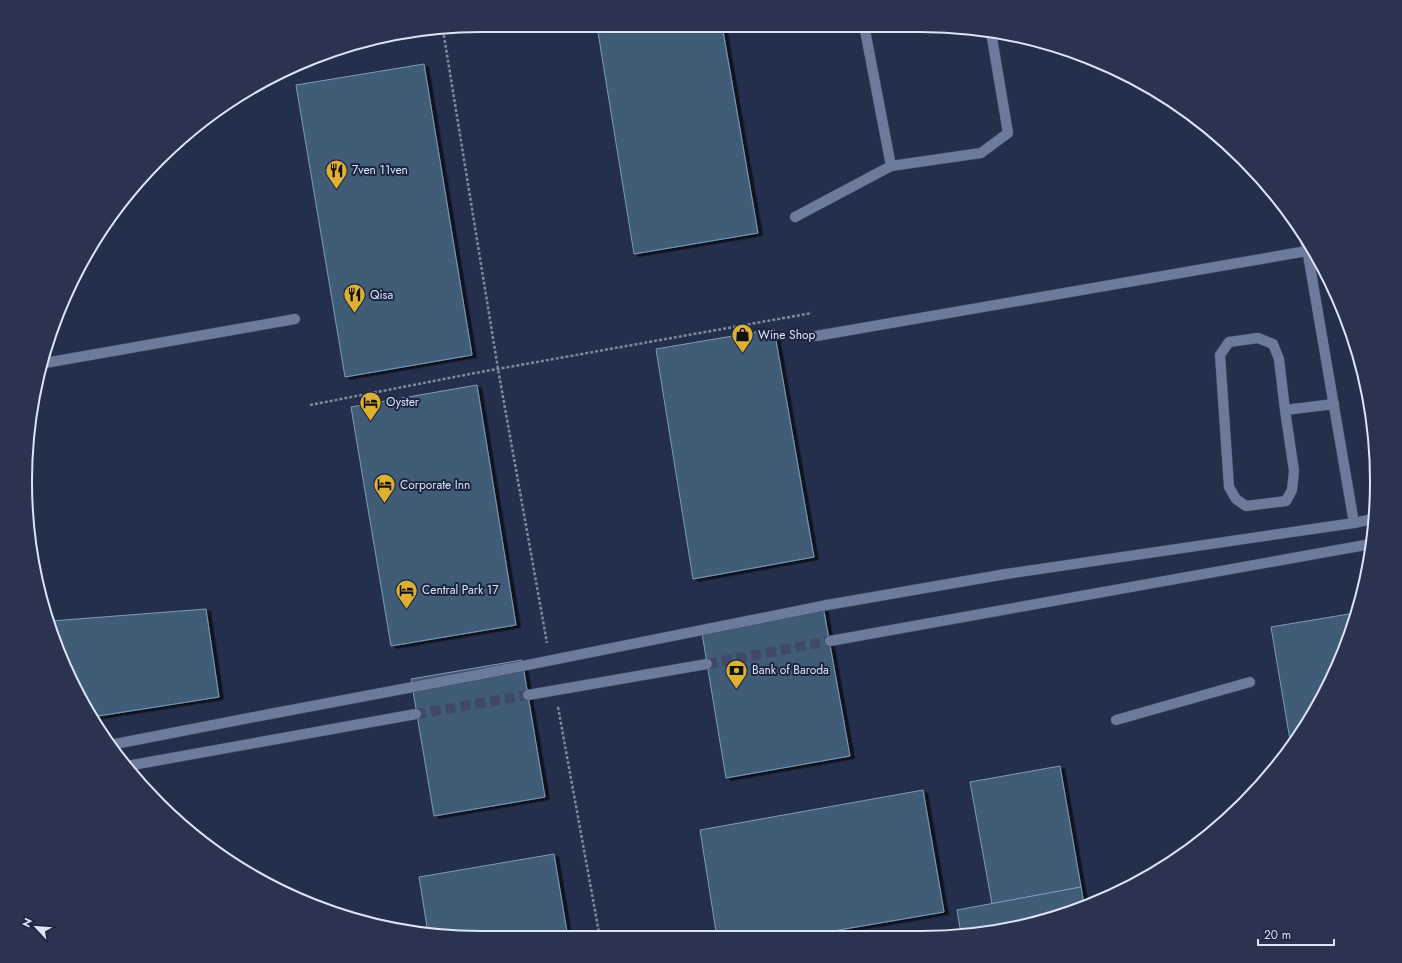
<svg xmlns="http://www.w3.org/2000/svg" width="1402" height="963" viewBox="0 0 1402 963" font-family="Jost,sans-serif">
<style>
.building{fill:#405c77;stroke:#7e9cb9;filter:url(#shadow)}
.lines{fill:none;stroke-linecap:round;stroke-linejoin:round}
.minor-tunnel{stroke:#404a66;stroke-width:10;stroke-dasharray:10 5;stroke-linecap:butt}
.minor-casing{stroke:#444c64;stroke-width:11}
.path{stroke:#7e88a0;stroke-width:2.5;stroke-dasharray:3 2;stroke-linecap:butt}
.minor{stroke:#6c7a9b;stroke-width:10}
.minor-bridge-casing{stroke:#444c64;stroke-width:11;stroke-linecap:butt}
.minor-bridge{stroke:#6c7a9b;stroke-width:10}
.labels{text-anchor:middle;stroke-width:4;stroke-linejoin:round;paint-order:stroke}
.poi-label{font-size:12px;fill:#dce4f7;stroke:#1b2541;text-anchor:start}
.rim{fill:none;stroke:#dce4f7;stroke-width:2}
</style>
<defs>
<filter id="shadow"><feDropShadow dx="4.5" dy="2.5" stdDeviation="0" flood-color="#0009"/></filter>
</defs>
<rect width="100%" height="100%" fill="#242f4c"/>
<g class="building">
<path d="M 602,25 L 722,25 L 758,233 L 634,254 L 597,26 Z"/>
<path d="M 424,64 L 472,355 L 345,377 L 296,85 Z"/>
<path d="M 774,329 L 814,557 L 693,579 L 656,349 Z"/>
<path d="M 477,385 L 516,625 L 391,646 L 351,407 Z"/>
<path d="M 823,606 L 850,756 L 726,778 L 701,627 Z"/>
<path d="M 206,609 L 219,697 L 92,717 L 72,684 L 51,621 Z"/>
<path d="M 1355,613 L 1342,656 L 1300,735 L 1291,746 L 1271,627 Z"/>
<path d="M 522,660 L 545,797 L 434,816 L 411,679 Z"/>
<path d="M 1060,766 L 1081,887 L 992,904 L 970,782 Z"/>
<path d="M 923,790 L 944,912 L 792,938 L 717,938 L 700,830 Z"/>
<path d="M 554,854 L 568,938 L 482,938 L 428,933 L 419,877 Z"/>
<path d="M 1081,887 L 1084,904 L 1009,929 L 961,934 L 957,910 Z"/>
</g>
<g class="lines">
<g class="minor-tunnel">
<path d="M 707,664 L 830,641"/>
<path d="M 416,714 L 528,695"/>
</g>
<defs>
<g id="minor">
<path d="M 864,25 L 891,166"/>
<path d="M 795,217 L 891,166 L 981,153 L 1008,133 L 991,32"/>
<path d="M 1305,237 L 1354,523"/>
<path d="M 816,336 L 1307,251"/>
<path d="M 45,363 L 295,319"/>
<path d="M 1285,410 L 1294,471 L 1292,490 L 1286,501 L 1246,506 L 1236,499 L 1229,487 L 1220,355 L 1229,342 L 1258,338 L 1273,344 L 1279,359 L 1285,410 L 1334,404"/>
<path d="M 827,605 L 1006,574 L 1354,523 L 1373,519"/>
<path d="M 830,641 L 1371,544"/>
<path d="M 1116,720 L 1250,682"/>
<path d="M 110,745 L 270,714"/>
<path d="M 127,766 L 416,714"/>
</g>
</defs>
<use href="#minor" class="minor-casing"/>
<g class="path">
<path d="M 443,30 L 498,369 L 547,643"/>
<path d="M 310,405 L 475,373 L 812,313"/>
<path d="M 558,707 L 600,938"/>
</g>
<use href="#minor" class="minor"/>
<defs>
<g id="minor-bridge">
<path d="M 528,695 L 707,664"/>
<path d="M 270,714 L 482,674 L 827,605"/>
</g>
</defs>
<use href="#minor-bridge" class="minor-bridge-casing"/>
<use href="#minor-bridge" class="minor-bridge"/>
</g>
<defs>
<symbol id="restaurant-pin" viewBox="-11 -11 22 30"><path d="M0 17L-7.5 6A9.5 9.5 0 1 1 7.5 6Z" fill="#deb133" stroke="#1b2541"/><path d="M-5-6h1v4h1v-4h1v4h1v-4h1v5L-1.5 .5V6h-2V.5L-5-1ZM5-6V6H3V1.5H1.5Q1.5-4 5-6Z" fill="#111"/></symbol>
<symbol id="shop-pin" viewBox="-11 -11 22 30"><path d="M0 17L-7.5 6A9.5 9.5 0 1 1 7.5 6Z" fill="#deb133" stroke="#1b2541"/><path d="M-5-2.5h2.3a2.7 3.5 0 0 1 5.4 0H5L5.5 6h-11ZM-1.5-2.5h3a1.5 2.3 0 0 0-3 0Z" fill="#111"/></symbol>
<symbol id="hotel-pin" viewBox="-11 -11 22 30"><path d="M0 17L-7.5 6A9.5 9.5 0 1 1 7.5 6Z" fill="#deb133" stroke="#1b2541"/><path d="M-6-4.5h1.5V1H6V5H4.5V3h-9V5H-6ZM-4 0a1.8 1.8 0 1 1 3.6 0ZM.5 0V-2.5h3Q6-2.5 6 0Z" fill="#111"/></symbol>
<symbol id="bank-pin" viewBox="-11 -11 22 30"><path d="M0 17L-7.5 6A9.5 9.5 0 1 1 7.5 6Z" fill="#deb133" stroke="#1b2541"/><path d="M-6-4H6V4H-6ZM0-2.3a2.3 2.3 0 1 0 0 4.6a2.3 2.3 0 1 0 0-4.6Z" fill="#111"/></symbol>
</defs>
<g fill-rule="evenodd">
<use href="#restaurant-pin" x="324" y="158" width="25" height="34"/>
<use href="#restaurant-pin" x="342" y="282" width="25" height="34"/>
<use href="#shop-pin" x="730" y="322" width="25" height="34"/>
<use href="#hotel-pin" x="358" y="390" width="25" height="34"/>
<use href="#hotel-pin" x="372" y="472" width="25" height="34"/>
<use href="#hotel-pin" x="394" y="578" width="25" height="34"/>
<use href="#bank-pin" x="724" y="658" width="25" height="34"/>
</g>
<g class="labels">
<g class="poi-label">
<text x="352" y="174">7ven 11ven</text>
<text x="370" y="299">Qisa</text>
<text x="758" y="339">Wine Shop</text>
<text x="386" y="406">Oyster</text>
<text x="400" y="489">Corporate Inn</text>
<text x="422" y="594">Central Park 17</text>
<text x="752" y="674">Bank of Baroda</text>
</g>
</g>
<path d="M0 0H1402V963H0ZM481 32H921A449 449 0 0 1 1370 481V482A449 449 0 0 1 921 931H481A449 449 0 0 1 32 482V481A449 449 0 0 1 481 32Z" fill="#2a3450" fill-rule="evenodd"/>
<path class="rim" d="M481 32H921A449 449 0 0 1 1370 481V482A449 449 0 0 1 921 931H481A449 449 0 0 1 32 482V481A449 449 0 0 1 481 32Z"/>
<g transform="translate(36 927) rotate(296)" stroke="#1b2541" stroke-width="3" paint-order="stroke">
<path d="M0-3L7 15L0 10L-7 15Z" fill="#dce4f7"/>
<text y="-6" font-size="11" font-weight="bold" text-anchor="middle" fill="#dce4f7">N</text>
</g>
<path d="M1258 939v6h76v-6" fill="none" stroke="#dce4f7" stroke-width="2"/>
<text x="1264" y="939" font-size="12" fill="#dce4f7" stroke="#1b2541" stroke-width="3" paint-order="stroke">20 m</text>
</svg>
